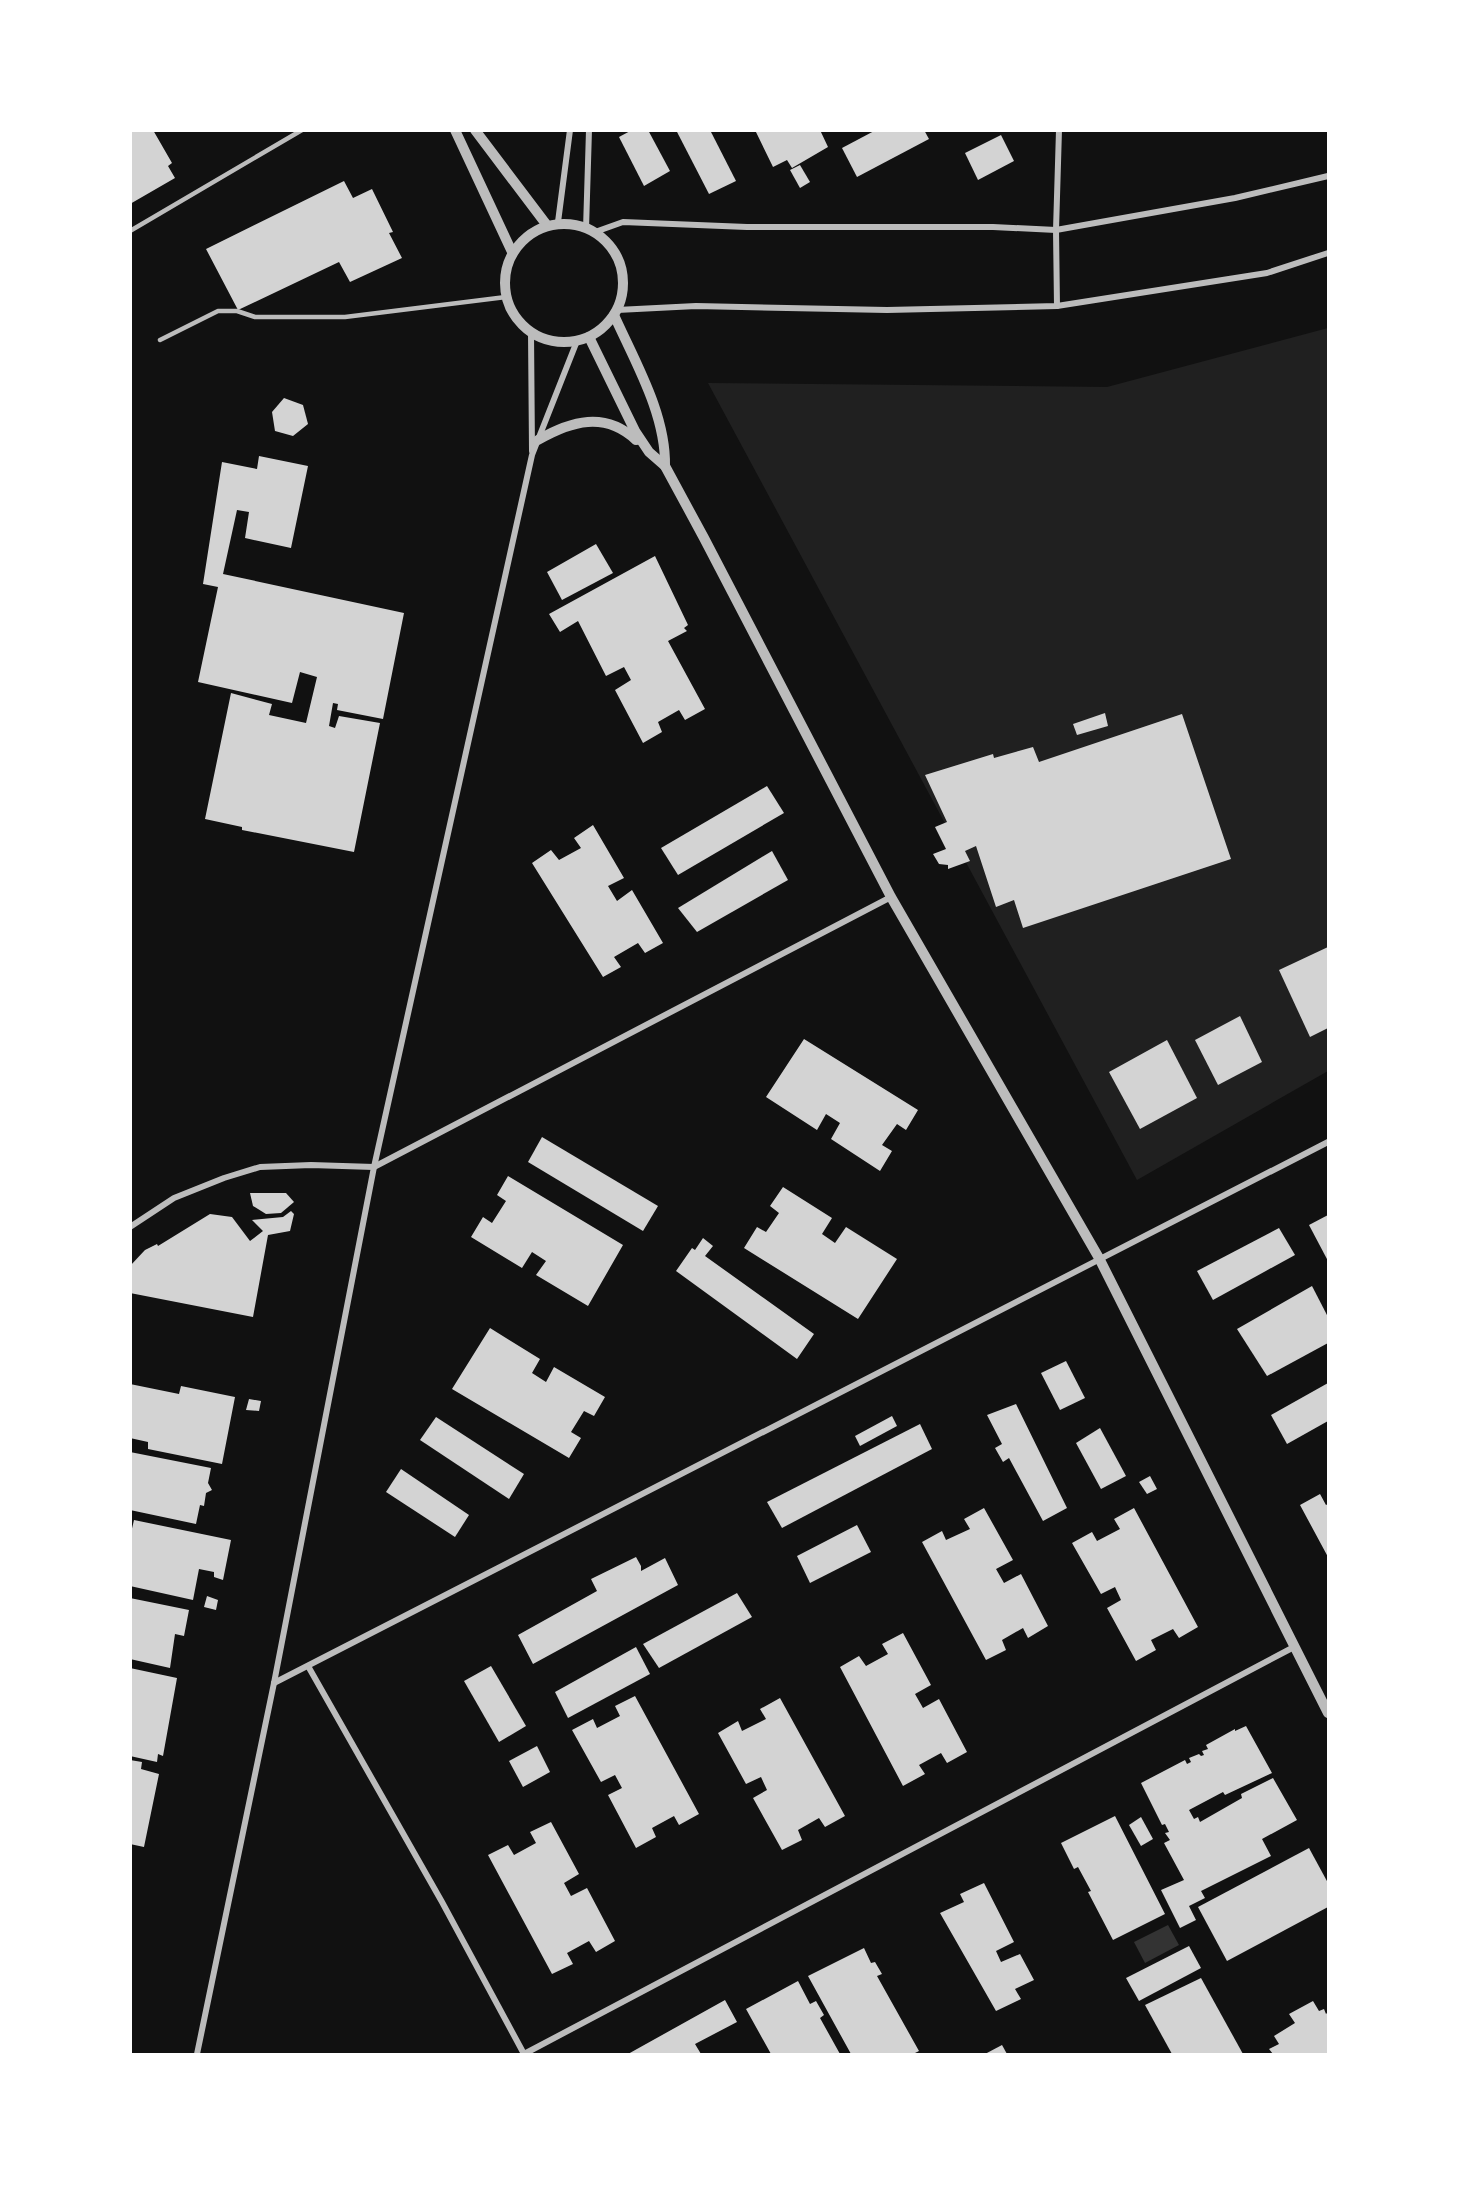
<svg xmlns="http://www.w3.org/2000/svg" width="1459" height="2185" viewBox="0 0 1459 2185" font-family="Spectral,serif">
<style>
.green{fill:#202020}
.water{fill:#333}
.building{fill:#d3d3d3}
.lines{fill:none;stroke-linecap:round;stroke-linejoin:round}
.service{stroke:#bcbcbc;stroke-width:4.5}
.minor{stroke:#bcbcbc;stroke-width:6}
.tertiary{stroke:#bcbcbc;stroke-width:10}
</style>
<rect width="100%" height="100%" fill="#111"/>
<path class="green" d="M 1328,328 L 1328,1071 L 1137,1180 L 708,383 L 1107,387 Z"/>
<path class="water" d="M 1168,1925 L 1179,1945 L 1145,1963 L 1134,1942 Z"/>
<g class="building">
<path d="M 130,130 L 153,130 L 172,163 L 168,166 L 175,178 L 130,204 Z"/>
<path d="M 632,130 L 648,130 L 670,171 L 644,186 L 619,137 Z"/>
<path d="M 676,130 L 710,130 L 736,181 L 709,194 Z"/>
<path d="M 755,130 L 820,130 L 828,147 L 792,168 L 787,160 L 773,167 Z"/>
<path d="M 876,130 L 924,130 L 929,139 L 857,177 L 842,148 Z"/>
<path d="M 1001,135 L 1014,161 L 978,180 L 965,153 Z"/>
<path d="M 800,165 L 810,182 L 800,188 L 790,170 Z"/>
<path d="M 344,181 L 353,198 L 372,189 L 393,232 L 389,233 L 402,258 L 350,282 L 339,262 L 238,310 L 206,249 Z"/>
<path d="M 284,398 L 303,405 L 308,424 L 293,436 L 275,431 L 272,412 Z"/>
<path d="M 259,456 L 308,466 L 291,548 L 245,538 L 249,512 L 237,510 L 223,574 L 404,613 L 383,719 L 337,710 L 338,704 L 333,703 L 329,726 L 335,728 L 339,716 L 380,723 L 354,852 L 242,830 L 242,827 L 205,819 L 231,693 L 272,704 L 269,715 L 306,723 L 317,677 L 300,672 L 292,703 L 198,682 L 218,587 L 203,584 L 222,462 L 257,469 Z"/>
<path d="M 596,544 L 613,573 L 562,600 L 547,572 Z"/>
<path d="M 655,556 L 688,625 L 684,628 L 687,631 L 668,641 L 705,709 L 685,720 L 679,710 L 658,722 L 662,732 L 643,743 L 615,690 L 631,680 L 624,667 L 606,676 L 578,621 L 560,632 L 549,614 Z"/>
<path d="M 1105,713 L 1108,726 L 1077,735 L 1073,724 Z"/>
<path d="M 1182,714 L 1231,859 L 1023,928 L 1014,900 L 996,907 L 976,846 L 965,851 L 970,861 L 948,869 L 948,865 L 939,864 L 933,854 L 946,849 L 935,827 L 947,822 L 925,775 L 993,754 L 994,758 L 1033,747 L 1039,762 Z"/>
<path d="M 767,786 L 784,813 L 678,875 L 661,848 Z"/>
<path d="M 593,825 L 624,878 L 608,886 L 617,901 L 632,890 L 663,943 L 645,953 L 638,943 L 614,957 L 621,967 L 603,977 L 532,863 L 551,850 L 559,860 L 581,848 L 574,838 Z"/>
<path d="M 772,851 L 788,880 L 697,932 L 678,908 Z"/>
<path d="M 1328,947 L 1328,1028 L 1310,1037 L 1279,970 Z"/>
<path d="M 1240,1016 L 1262,1062 L 1218,1085 L 1195,1040 Z"/>
<path d="M 804,1039 L 918,1110 L 906,1130 L 897,1124 L 882,1145 L 892,1151 L 880,1171 L 831,1139 L 840,1123 L 826,1114 L 817,1130 L 766,1097 Z"/>
<path d="M 1167,1040 L 1197,1098 L 1140,1129 L 1109,1072 Z"/>
<path d="M 542,1137 L 658,1206 L 643,1231 L 528,1162 Z"/>
<path d="M 508,1176 L 623,1245 L 588,1306 L 536,1275 L 546,1261 L 532,1252 L 522,1268 L 471,1237 L 483,1217 L 492,1223 L 506,1201 L 497,1195 Z"/>
<path d="M 783,1187 L 832,1218 L 822,1234 L 835,1243 L 846,1227 L 897,1259 L 858,1319 L 744,1248 L 757,1227 L 766,1232 L 779,1213 L 770,1206 Z"/>
<path d="M 250,1193 L 286,1193 L 294,1202 L 281,1213 L 266,1214 L 253,1206 Z"/>
<path d="M 291,1211 L 294,1214 L 290,1231 L 268,1235 L 253,1317 L 130,1293 L 130,1266 L 145,1250 L 157,1244 L 158,1246 L 210,1214 L 232,1217 L 250,1241 L 263,1231 L 252,1220 L 283,1217 Z"/>
<path d="M 1328,1215 L 1328,1261 L 1309,1225 Z"/>
<path d="M 1279,1228 L 1295,1255 L 1213,1300 L 1197,1271 Z"/>
<path d="M 703,1238 L 713,1246 L 705,1256 L 814,1334 L 797,1359 L 676,1271 L 692,1248 L 695,1250 Z"/>
<path d="M 1312,1286 L 1328,1317 L 1328,1343 L 1267,1376 L 1237,1329 Z"/>
<path d="M 490,1328 L 540,1359 L 532,1373 L 546,1382 L 554,1367 L 605,1397 L 594,1416 L 584,1411 L 571,1432 L 581,1438 L 569,1458 L 452,1389 Z"/>
<path d="M 1066,1361 L 1085,1398 L 1060,1410 L 1041,1373 Z"/>
<path d="M 1328,1383 L 1328,1421 L 1287,1444 L 1271,1415 Z"/>
<path d="M 130,1384 L 179,1394 L 181,1386 L 235,1397 L 222,1464 L 148,1449 L 148,1442 L 130,1438 Z"/>
<path d="M 249,1399 L 261,1401 L 259,1411 L 246,1410 Z"/>
<path d="M 1016,1404 L 1067,1508 L 1043,1521 L 1009,1458 L 1003,1462 L 995,1448 L 1002,1444 L 987,1415 Z"/>
<path d="M 892,1416 L 897,1426 L 860,1446 L 855,1436 Z"/>
<path d="M 436,1417 L 524,1474 L 509,1499 L 420,1440 Z"/>
<path d="M 920,1424 L 932,1449 L 782,1528 L 767,1502 Z"/>
<path d="M 1100,1428 L 1126,1476 L 1101,1489 L 1076,1443 Z"/>
<path d="M 130,1452 L 211,1468 L 208,1483 L 212,1490 L 206,1493 L 204,1506 L 200,1505 L 196,1524 L 130,1510 Z"/>
<path d="M 401,1469 L 469,1515 L 455,1537 L 386,1492 Z"/>
<path d="M 1150,1476 L 1157,1489 L 1147,1494 L 1139,1482 Z"/>
<path d="M 1320,1494 L 1326,1505 L 1328,1504 L 1328,1557 L 1300,1505 Z"/>
<path d="M 984,1508 L 1013,1560 L 996,1569 L 1004,1583 L 1021,1574 L 1048,1626 L 1028,1638 L 1023,1628 L 1002,1640 L 1006,1650 L 986,1660 L 922,1542 L 942,1531 L 946,1540 L 970,1529 L 964,1519 Z"/>
<path d="M 1134,1508 L 1198,1627 L 1179,1638 L 1173,1629 L 1151,1640 L 1156,1650 L 1136,1661 L 1107,1608 L 1121,1600 L 1115,1587 L 1101,1594 L 1072,1543 L 1092,1532 L 1097,1541 L 1120,1529 L 1114,1519 Z"/>
<path d="M 134,1520 L 231,1540 L 223,1580 L 214,1577 L 214,1572 L 199,1569 L 193,1600 L 130,1586 L 130,1537 Z"/>
<path d="M 857,1525 L 871,1552 L 810,1583 L 797,1556 Z"/>
<path d="M 636,1557 L 641,1566 L 641,1571 L 665,1558 L 678,1585 L 533,1664 L 518,1635 L 597,1591 L 591,1579 Z"/>
<path d="M 737,1593 L 752,1617 L 659,1668 L 643,1644 Z"/>
<path d="M 207,1596 L 218,1600 L 216,1610 L 204,1607 Z"/>
<path d="M 130,1598 L 189,1610 L 184,1636 L 175,1634 L 170,1668 L 130,1659 Z"/>
<path d="M 903,1633 L 931,1685 L 915,1694 L 923,1708 L 939,1699 L 967,1752 L 947,1763 L 941,1753 L 919,1765 L 925,1774 L 903,1786 L 840,1667 L 859,1656 L 866,1666 L 888,1654 L 882,1644 Z"/>
<path d="M 636,1647 L 650,1674 L 568,1718 L 555,1692 Z"/>
<path d="M 491,1666 L 526,1726 L 499,1742 L 464,1681 Z"/>
<path d="M 130,1668 L 177,1678 L 163,1756 L 158,1754 L 157,1762 L 130,1756 Z"/>
<path d="M 635,1696 L 699,1814 L 679,1825 L 674,1816 L 652,1828 L 656,1837 L 636,1848 L 608,1795 L 622,1788 L 615,1775 L 601,1782 L 572,1730 L 593,1719 L 597,1728 L 620,1716 L 615,1706 Z"/>
<path d="M 780,1698 L 845,1816 L 825,1827 L 819,1818 L 798,1830 L 802,1840 L 782,1850 L 753,1798 L 767,1790 L 761,1777 L 746,1784 L 718,1733 L 738,1721 L 742,1731 L 766,1719 L 760,1709 Z"/>
<path d="M 1246,1726 L 1272,1773 L 1225,1795 L 1223,1792 L 1189,1810 L 1194,1819 L 1198,1817 L 1200,1822 L 1242,1798 L 1241,1794 L 1273,1778 L 1297,1820 L 1262,1839 L 1271,1856 L 1201,1891 L 1205,1898 L 1189,1906 L 1196,1920 L 1180,1928 L 1161,1890 L 1184,1880 L 1164,1843 L 1170,1840 L 1165,1833 L 1169,1832 L 1165,1824 L 1162,1825 L 1141,1783 L 1185,1760 L 1187,1764 L 1191,1762 L 1189,1758 L 1199,1754 L 1201,1756 L 1204,1755 L 1202,1751 L 1208,1749 L 1206,1745 L 1235,1729 L 1235,1731 Z"/>
<path d="M 537,1746 L 550,1772 L 523,1787 L 509,1761 Z"/>
<path d="M 130,1760 L 142,1762 L 141,1769 L 159,1774 L 144,1847 L 130,1844 Z"/>
<path d="M 1115,1816 L 1165,1914 L 1113,1940 L 1088,1892 L 1091,1891 L 1078,1867 L 1074,1869 L 1061,1843 Z"/>
<path d="M 1141,1817 L 1153,1839 L 1141,1846 L 1129,1825 Z"/>
<path d="M 551,1822 L 579,1874 L 564,1883 L 571,1896 L 587,1888 L 615,1941 L 596,1952 L 589,1941 L 567,1953 L 573,1964 L 552,1974 L 488,1855 L 508,1845 L 514,1855 L 536,1843 L 530,1832 Z"/>
<path d="M 1309,1848 L 1328,1883 L 1328,1907 L 1227,1961 L 1198,1907 Z"/>
<path d="M 984,1883 L 1014,1942 L 996,1951 L 1001,1962 L 1020,1954 L 1034,1980 L 1015,1989 L 1021,1999 L 996,2011 L 940,1913 L 964,1902 L 960,1894 Z"/>
<path d="M 1189,1946 L 1201,1968 L 1139,2001 L 1126,1978 Z"/>
<path d="M 864,1948 L 871,1963 L 875,1962 L 882,1974 L 877,1976 L 919,2051 L 913,2054 L 851,2054 L 808,1976 Z"/>
<path d="M 1201,1978 L 1243,2054 L 1172,2054 L 1145,2005 Z"/>
<path d="M 798,1981 L 810,2004 L 816,2001 L 824,2015 L 820,2018 L 840,2054 L 771,2054 L 746,2009 Z"/>
<path d="M 725,2000 L 737,2022 L 695,2044 L 701,2054 L 628,2054 Z"/>
<path d="M 1313,2001 L 1319,2011 L 1324,2009 L 1326,2014 L 1328,2012 L 1328,2054 L 1273,2054 L 1269,2049 L 1279,2044 L 1274,2036 L 1295,2023 L 1289,2014 Z"/>
<path d="M 1002,2045 L 1007,2054 L 985,2054 Z"/>
</g>
<g class="lines">
<g class="service">
<path d="M 130,231 L 302,130"/>
<path d="M 160,340 L 218,311 L 237,311 L 255,317 L 345,317 L 506,297"/>
</g>
<g class="minor">
<path d="M 558,222 L 570,130"/>
<path d="M 586,229 L 589,130"/>
<path d="M 595,232 L 623,222 L 747,227 L 993,227 L 1056,230 L 1235,198 L 1328,176"/>
<path d="M 1057,306 L 1056,230 L 1059,130"/>
<path d="M 617,310 L 696,306 L 887,310 L 1057,306 L 1267,273 L 1328,253"/>
<path d="M 531,333 L 532,451"/>
<path d="M 130,1227 L 174,1198 L 224,1178 L 260,1167 L 311,1165 L 374,1167 L 891,897"/>
<path d="M 308,1666 L 442,1902 L 524,2054"/>
<path d="M 274,1683 L 1328,1142"/>
<path d="M 197,2054 L 274,1683 L 374,1167 L 433,901 L 532,455 L 577,341"/>
<path d="M 524,2054 L 1294,1647"/>
</g>
<g class="tertiary">
<path d="M 455,130 L 512,252"/>
<path d="M 475,130 L 546,224"/>
<circle cx="564" cy="283" r="59"/>
<path d="M 614,315 C 635,362 666,414 665,466"/>
<path d="M 589,337 L 635,431 L 649,452 L 665,466 L 704,538 L 891,897 L 1099,1258 L 1328,1713"/>
<path d="M 538,440 C 571,421 605,411 636,440"/>
</g>
</g>
<rect width="1459" height="2185" fill="none" stroke="#ffffff" stroke-width="264"/>
</svg>
